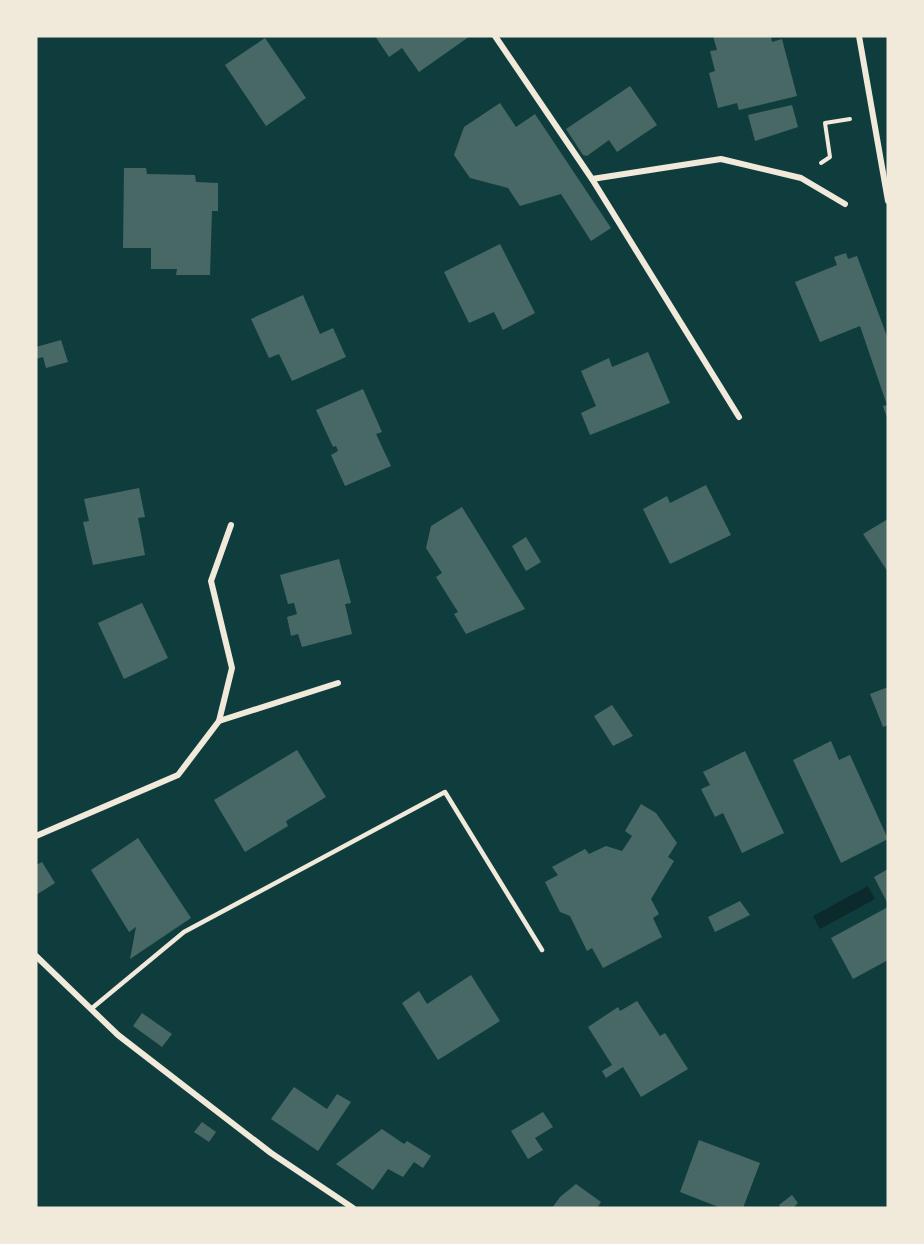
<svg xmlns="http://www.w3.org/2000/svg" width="924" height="1244" viewBox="0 0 924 1244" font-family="Arial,sans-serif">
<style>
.water{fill:#0a2a2b}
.building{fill:#486865}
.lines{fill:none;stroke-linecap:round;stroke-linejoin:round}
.path{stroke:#f1e9da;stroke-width:4}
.service{stroke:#f1e9da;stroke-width:4.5}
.minor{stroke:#f1e9da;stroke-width:6}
</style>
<rect width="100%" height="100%" fill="#0f3d3e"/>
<path class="water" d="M 868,886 L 875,899 L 820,929 L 813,916 Z"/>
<g class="building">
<path d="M 375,36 L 470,36 L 419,72 L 402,48 L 389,57 Z"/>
<path d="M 713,36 L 771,36 L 772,42 L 782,39 L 797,96 L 739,110 L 737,103 L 718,108 L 709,73 L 715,71 L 710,51 L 717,50 Z"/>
<path d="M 265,38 L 306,98 L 266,126 L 225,65 Z"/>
<path d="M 630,86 L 657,125 L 617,152 L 609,140 L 587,156 L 583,155 L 566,129 Z"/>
<path d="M 500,103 L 516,127 L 535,114 L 611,228 L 591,241 L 561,194 L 520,206 L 508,188 L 470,178 L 454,155 L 464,127 Z"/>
<path d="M 792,105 L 798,127 L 755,141 L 748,115 Z"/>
<path d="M 124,168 L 146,168 L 147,174 L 195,175 L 196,182 L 218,183 L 218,211 L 212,211 L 210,275 L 176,275 L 177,269 L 151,269 L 151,248 L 123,248 Z"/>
<path d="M 500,244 L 535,313 L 503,330 L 494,312 L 469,323 L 444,272 Z"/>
<path d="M 846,253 L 848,259 L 857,256 L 888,339 L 888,421 L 883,406 L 887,405 L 860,326 L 820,342 L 795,282 L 837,265 L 834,257 Z"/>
<path d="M 303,295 L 320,334 L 333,328 L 346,357 L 292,381 L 279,354 L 269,358 L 251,319 Z"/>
<path d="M 61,340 L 68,362 L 46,368 L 43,357 L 36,359 L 36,347 Z"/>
<path d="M 648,352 L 670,403 L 590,435 L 581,413 L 596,406 L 581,371 L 609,358 L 612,367 Z"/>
<path d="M 363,389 L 382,432 L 376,434 L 391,466 L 345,486 L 331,455 L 338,451 L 336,446 L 333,447 L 316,410 Z"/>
<path d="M 706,485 L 731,535 L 670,564 L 643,509 L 667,496 L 670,503 Z"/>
<path d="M 139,488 L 145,517 L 138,518 L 145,555 L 93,565 L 83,522 L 89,521 L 84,499 Z"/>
<path d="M 462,507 L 525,609 L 466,634 L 454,614 L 458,612 L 436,577 L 442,573 L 426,548 L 431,526 Z"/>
<path d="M 888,519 L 888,572 L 863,534 Z"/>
<path d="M 526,537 L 541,562 L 526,571 L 512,546 Z"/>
<path d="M 339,559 L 351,603 L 345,604 L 352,634 L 302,647 L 298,634 L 291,636 L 287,617 L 297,614 L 294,603 L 288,604 L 280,575 Z"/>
<path d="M 142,603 L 168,658 L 124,679 L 98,623 Z"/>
<path d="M 888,687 L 888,725 L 883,727 L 870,694 Z"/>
<path d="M 612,705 L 633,736 L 613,746 L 594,716 Z"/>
<path d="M 831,741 L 839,760 L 850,755 L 888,839 L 841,863 L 793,760 Z"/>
<path d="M 297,750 L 326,797 L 286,821 L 288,826 L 245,852 L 214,800 Z"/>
<path d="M 745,751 L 784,833 L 742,853 L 723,813 L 715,817 L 701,789 L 710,785 L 703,772 Z"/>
<path d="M 641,804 L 656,813 L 677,843 L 668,857 L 674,861 L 651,899 L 659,914 L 653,918 L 662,937 L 603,968 L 592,948 L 587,951 L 570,916 L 560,912 L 545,882 L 558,875 L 552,867 L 585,849 L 589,854 L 606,846 L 622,851 L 632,836 L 625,831 Z"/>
<path d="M 138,838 L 191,918 L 130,959 L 136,927 L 129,932 L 91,870 Z"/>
<path d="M 42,862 L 55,883 L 36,895 L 36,865 Z"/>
<path d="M 888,869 L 888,904 L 874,877 Z"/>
<path d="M 740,901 L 750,915 L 715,932 L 708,917 Z"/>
<path d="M 888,907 L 888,960 L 853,979 L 831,938 Z"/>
<path d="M 471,975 L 500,1021 L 438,1060 L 402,1003 L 419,991 L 427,1004 Z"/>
<path d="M 637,1001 L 660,1036 L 665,1033 L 688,1069 L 641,1097 L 623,1067 L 606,1078 L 602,1071 L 612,1065 L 588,1027 L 618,1007 L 620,1011 Z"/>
<path d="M 142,1013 L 172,1034 L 162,1047 L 133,1026 Z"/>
<path d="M 294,1087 L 327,1109 L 337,1094 L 351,1102 L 318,1151 L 271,1119 Z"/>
<path d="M 543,1112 L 553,1127 L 535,1138 L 543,1150 L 528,1159 L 511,1131 Z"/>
<path d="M 202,1122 L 216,1132 L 209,1142 L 194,1132 Z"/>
<path d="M 382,1129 L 404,1144 L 407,1141 L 431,1156 L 423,1168 L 414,1162 L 403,1177 L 388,1169 L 373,1190 L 336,1164 Z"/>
<path d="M 699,1140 L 760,1163 L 743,1208 L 721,1208 L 680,1192 Z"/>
<path d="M 576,1184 L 601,1202 L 597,1208 L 552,1208 L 560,1197 Z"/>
<path d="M 792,1195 L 798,1203 L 793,1208 L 781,1208 L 779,1205 Z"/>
</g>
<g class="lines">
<path class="path" d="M 821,163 L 830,157 L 825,123 L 850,119"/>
<path class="service" d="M 91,1009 L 184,932 L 445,792 L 542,950"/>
<g class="minor">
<path d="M 495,36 L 592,179 L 721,159 L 801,178 L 845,204"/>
<path d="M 859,36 L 888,201"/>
<path d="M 592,179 L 739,417"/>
<path d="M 219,721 L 232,668 L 211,581 L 231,525"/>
<path d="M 36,836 L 178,775 L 219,721 L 338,683"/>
<path d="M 36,956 L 118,1035 L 271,1153 L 353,1208"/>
</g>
</g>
<rect width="924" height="1244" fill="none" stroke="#f1e9da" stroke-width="75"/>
</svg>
